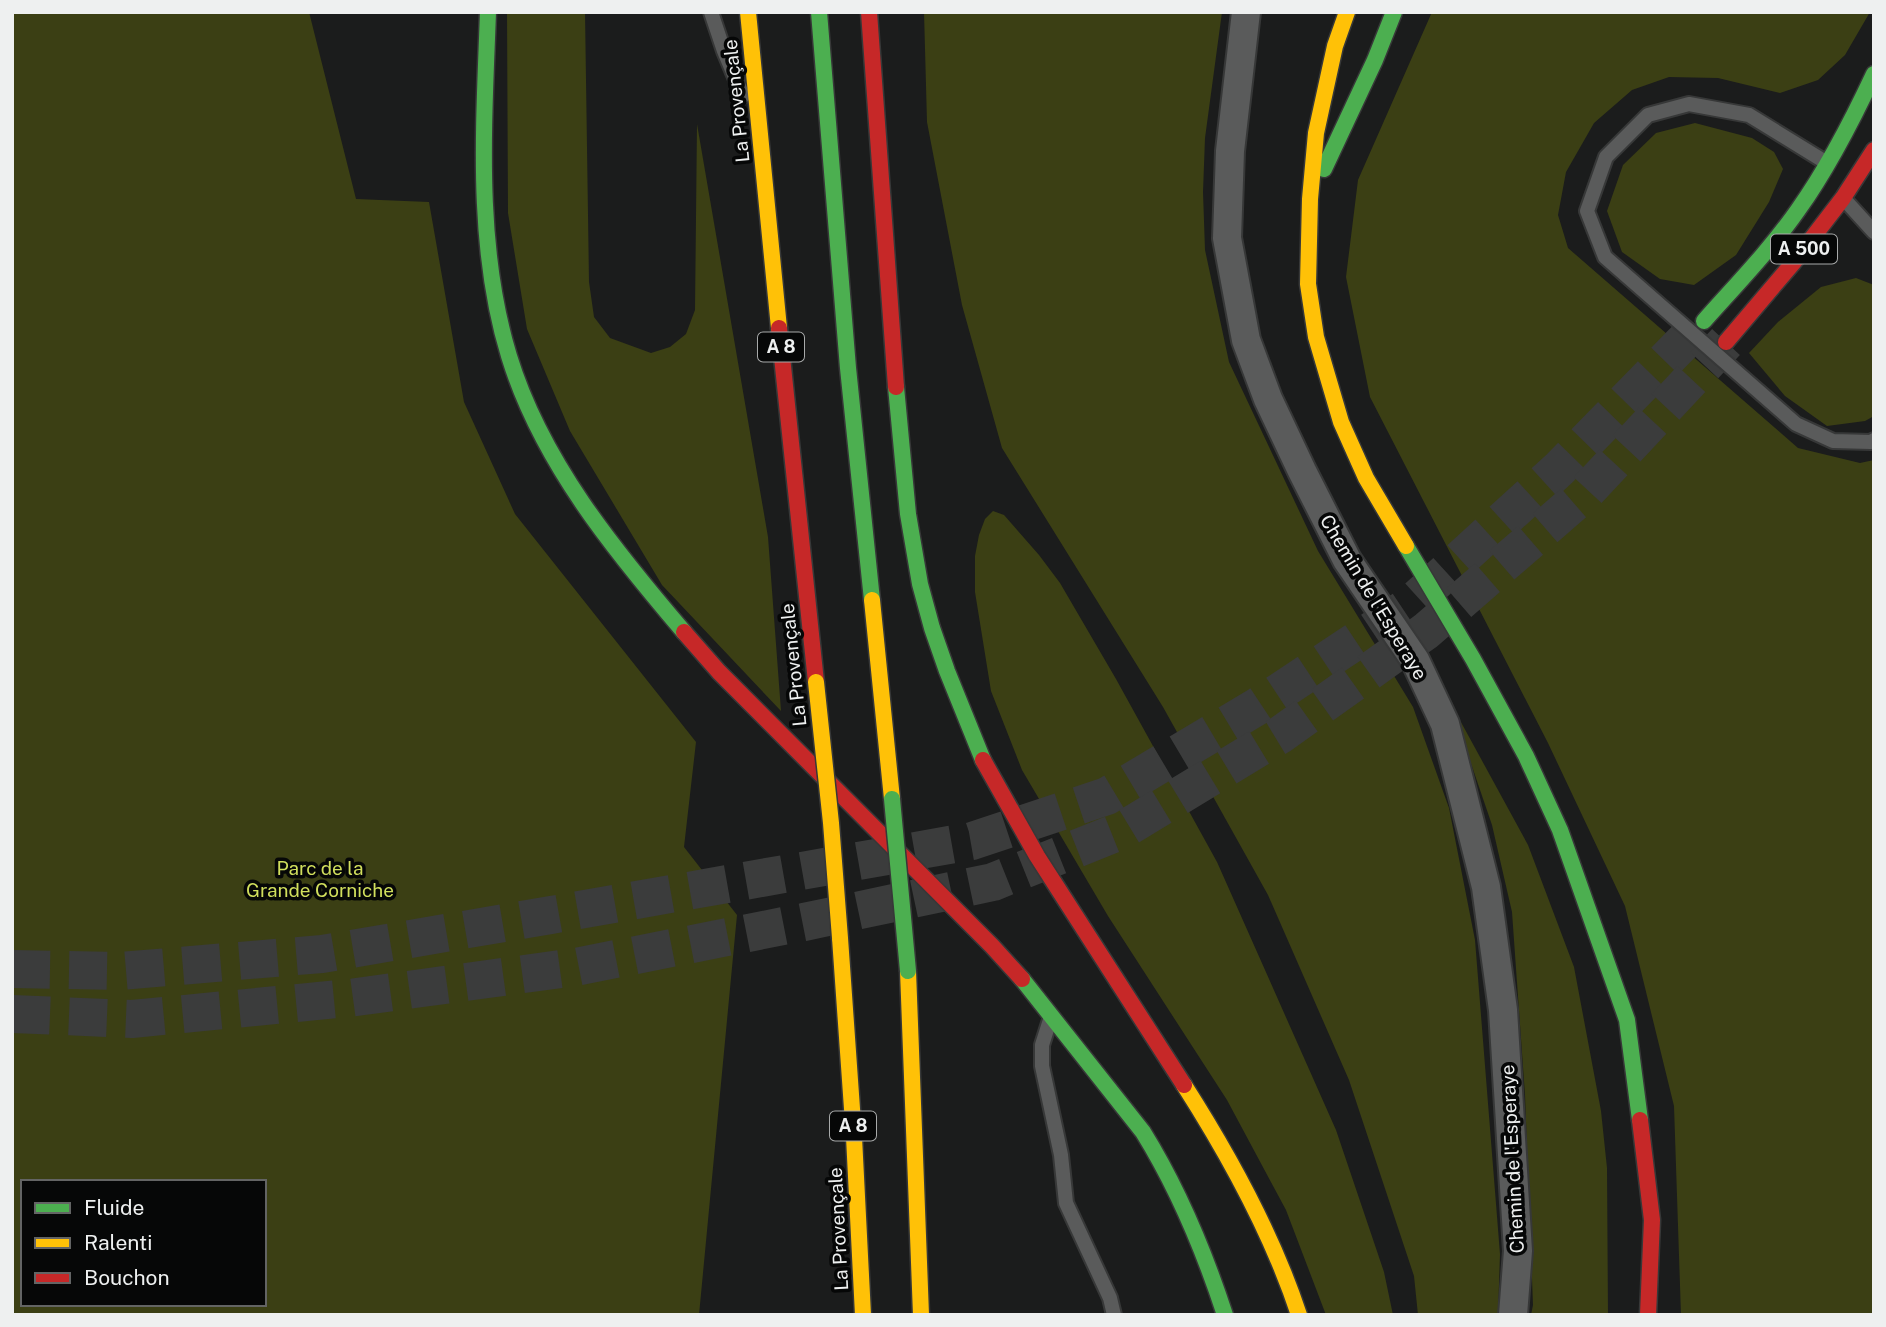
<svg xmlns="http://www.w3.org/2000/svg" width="1886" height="1327" viewBox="0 0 1886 1327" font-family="'Public Sans',sans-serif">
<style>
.green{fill:#3b3f14;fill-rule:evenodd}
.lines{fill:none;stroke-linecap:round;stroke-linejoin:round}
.highway-tunnel{stroke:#3b3c3c;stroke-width:38;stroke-dasharray:38 19;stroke-linecap:butt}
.lane-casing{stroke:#373838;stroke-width:18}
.street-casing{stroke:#373838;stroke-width:32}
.fast-casing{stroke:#373838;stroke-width:19}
.slow-casing{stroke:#373838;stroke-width:19}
.jam-casing{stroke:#373838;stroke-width:19}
.lane{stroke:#5a5b5b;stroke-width:14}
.street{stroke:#5a5b5b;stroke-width:28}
.fast{stroke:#4caf50;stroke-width:16}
.slow{stroke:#ffc107;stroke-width:16}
.jam{stroke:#c62828;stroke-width:16}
.fast-bridge-casing{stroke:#373838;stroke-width:19;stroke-linecap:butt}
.slow-bridge-casing{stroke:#373838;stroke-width:19;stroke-linecap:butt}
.fast-bridge{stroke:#4caf50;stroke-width:16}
.slow-bridge{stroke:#ffc107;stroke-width:16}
.labels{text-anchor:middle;stroke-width:7;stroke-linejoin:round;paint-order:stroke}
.shield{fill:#060707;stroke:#a8aaaa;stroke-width:2}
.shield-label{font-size:18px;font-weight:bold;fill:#eef0f0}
.street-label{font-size:19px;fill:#eef0f0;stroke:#060707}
.park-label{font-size:19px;fill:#d1df5d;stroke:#060707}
</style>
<rect width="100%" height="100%" fill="#1b1c1c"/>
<g class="green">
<path d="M 12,12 L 309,12 L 356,199 L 429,202 L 464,402 L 515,514 L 696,742 L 684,847 L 737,915 L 699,1315 L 12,1315 ZM 23,1182 L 264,1182 L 264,1304 L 23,1304 Z"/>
<path d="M 507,12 L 585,12 L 589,282 L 594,317 L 610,338 L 651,353 L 670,347 L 686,334 L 695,310 L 697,124 L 768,537 L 781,711 L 662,585 L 570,431 L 527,329 L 508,213 Z"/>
<path d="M 924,12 L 1222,12 L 1205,138 L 1203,192 L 1205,250 L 1229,362 L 1318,551 L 1413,707 L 1449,808 L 1475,940 L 1500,1254 L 1498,1315 L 1418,1315 L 1414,1276 L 1349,1080 L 1268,895 L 1163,707 L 1002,448 L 962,305 L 927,122 Z"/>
<path d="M 1432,12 L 1870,12 L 1845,55 L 1818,80 L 1780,93 L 1718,78 L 1669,77 L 1632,90 L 1594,123 L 1566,172 L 1558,215 L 1568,248 L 1798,448 L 1860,463 L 1874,460 L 1874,1315 L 1681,1315 L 1674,1106 L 1625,906 L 1548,743 L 1370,397 L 1346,277 L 1358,180 Z"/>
<path d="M 1695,123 L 1752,138 L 1774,152 L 1783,169 L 1769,202 L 1736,255 L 1694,285 L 1660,279 L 1622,252 L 1607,211 L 1623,165 L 1656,133 Z"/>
<path d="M 1856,278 L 1874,285 L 1874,416 L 1865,421 L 1827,426 L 1785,396 L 1749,353 L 1778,322 L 1821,287 Z"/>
<path d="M 993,511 L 1004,515 L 1039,555 L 1060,583 L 1116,679 L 1217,862 L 1336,1130 L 1384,1272 L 1393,1315 L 1326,1315 L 1286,1210 L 1227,1100 L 1108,916 L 1022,770 L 991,691 L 975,592 L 975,556 L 979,535 L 985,519 Z"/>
<path d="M 1450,702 L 1528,845 L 1574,967 L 1601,1111 L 1607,1168 L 1608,1315 L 1531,1315 L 1533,1305 L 1525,1095 L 1512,912 L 1492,825 Z"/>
</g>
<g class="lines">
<g class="highway-tunnel">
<path d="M 12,969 L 120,971 L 322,954 L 551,915 L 972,841 L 1107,796 L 1258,706 L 1410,605 L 1559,469 L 1704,321"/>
<path d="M 12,1014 L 132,1019 L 349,998 L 575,967 L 804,922 L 993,882 L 1123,830 L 1280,735 L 1426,631 L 1584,494 L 1726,342"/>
</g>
<defs>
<g id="lane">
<path d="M 711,12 L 724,51 L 743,96"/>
<path d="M 1827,163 L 1749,115 L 1689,104 L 1648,115 L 1606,157 L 1587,211 L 1605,257 L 1796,424 L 1833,441 L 1871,442 L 1874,440"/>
<path d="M 1844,199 L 1874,232"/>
<path d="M 1050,1020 L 1042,1045 L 1042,1066 L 1061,1155 L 1066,1203 L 1110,1298 L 1114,1315"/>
</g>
<path id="street" d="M 1246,12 L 1230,151 L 1227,238 L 1246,340 L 1268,399 L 1302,471 L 1347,560 L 1415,660 L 1445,724 L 1486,887 L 1503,1010 L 1518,1251 L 1513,1315"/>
<g id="fast">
<path d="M 488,12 C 484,126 475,245 509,356 C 541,461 614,550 684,632"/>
<path d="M 819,12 L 848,368 L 872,600"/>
<path d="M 1324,169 L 1375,60 L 1394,12"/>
<path d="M 1704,321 C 1736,285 1770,250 1798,210 C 1828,168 1852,121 1874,74"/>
<path d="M 896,387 L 908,514 L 920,584 L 932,628 L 947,671 L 983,760"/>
<path d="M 1406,546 L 1473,659 L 1526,756 L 1560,830 L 1627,1020 L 1640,1120"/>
<path d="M 1022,979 L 1143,1132 C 1179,1190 1204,1251 1225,1315"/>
</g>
<g id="slow">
<path d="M 748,12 L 779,328"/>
<path d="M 1347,12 L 1335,46 L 1316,133 L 1310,199 L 1308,284 L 1316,337 L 1341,422 L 1366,478 L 1406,546"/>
<path d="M 872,600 L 892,799"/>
<path d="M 840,938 L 854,1137 L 863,1315"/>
<path d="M 908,971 L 921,1315"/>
<path d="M 1184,1085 C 1230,1157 1272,1233 1299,1315"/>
</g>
<g id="jam">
<path d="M 869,12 L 896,387"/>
<path d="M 779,328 L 816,682"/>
<path d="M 1726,342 L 1793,263 L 1843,198 L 1874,150"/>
<path d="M 684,632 L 719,672 L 992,946 L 1022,979"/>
<path d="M 983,760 L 1037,856 L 1184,1085"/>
<path d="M 1640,1120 L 1652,1220 L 1648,1315"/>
</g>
</defs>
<use href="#lane" class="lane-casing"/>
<use href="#street" class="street-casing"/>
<use href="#fast" class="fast-casing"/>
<use href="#slow" class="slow-casing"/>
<use href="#jam" class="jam-casing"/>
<use href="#lane" class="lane"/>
<use href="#street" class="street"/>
<use href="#fast" class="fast"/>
<use href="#slow" class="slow"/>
<use href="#jam" class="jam"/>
<defs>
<path id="fast-bridge" d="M 892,799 L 908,971"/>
<path id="slow-bridge" d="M 816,682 L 831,823 L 840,938"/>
</defs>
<use href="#fast-bridge" class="fast-bridge-casing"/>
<use href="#slow-bridge" class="slow-bridge-casing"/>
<use href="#fast-bridge" class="fast-bridge"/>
<use href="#slow-bridge" class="slow-bridge"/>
</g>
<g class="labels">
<g class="shield">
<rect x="1771" y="234.5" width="66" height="29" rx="5"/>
<rect x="758" y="332.5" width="46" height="29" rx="5"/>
<rect x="830" y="1111.5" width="46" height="29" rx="5"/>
</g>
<g class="shield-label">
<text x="1804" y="255">A 500</text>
<text x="781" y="353">A 8</text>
<text x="853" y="1132">A 8</text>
</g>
<g class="street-label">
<text transform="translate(736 101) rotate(-96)" y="7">La Provençale</text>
<text transform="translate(1374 597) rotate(59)" y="7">Chemin de l'Esperaye</text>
<text transform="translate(793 665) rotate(-96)" y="7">La Provençale</text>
<text transform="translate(1512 1159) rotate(-93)" y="7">Chemin de l'Esperaye</text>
<text transform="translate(838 1229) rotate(-93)" y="7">La Provençale</text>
</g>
<g class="park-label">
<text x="320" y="875">Parc de la<tspan x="320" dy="22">Grande Corniche</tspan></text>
</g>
</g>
<rect width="1886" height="1327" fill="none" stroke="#eef0f0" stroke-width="28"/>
<rect x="21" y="1180" width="245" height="126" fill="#060707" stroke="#636464" stroke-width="2"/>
<rect x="35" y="1203" width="35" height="10" fill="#4caf50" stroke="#636464" stroke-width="2"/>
<text x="84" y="1215" font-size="21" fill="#eef0f0">Fluide</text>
<rect x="35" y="1238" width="35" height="10" fill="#ffc107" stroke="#636464" stroke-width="2"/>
<text x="84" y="1250" font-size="21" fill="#eef0f0">Ralenti</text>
<rect x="35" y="1273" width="35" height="10" fill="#c62828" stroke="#636464" stroke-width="2"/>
<text x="84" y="1285" font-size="21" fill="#eef0f0">Bouchon</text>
</svg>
